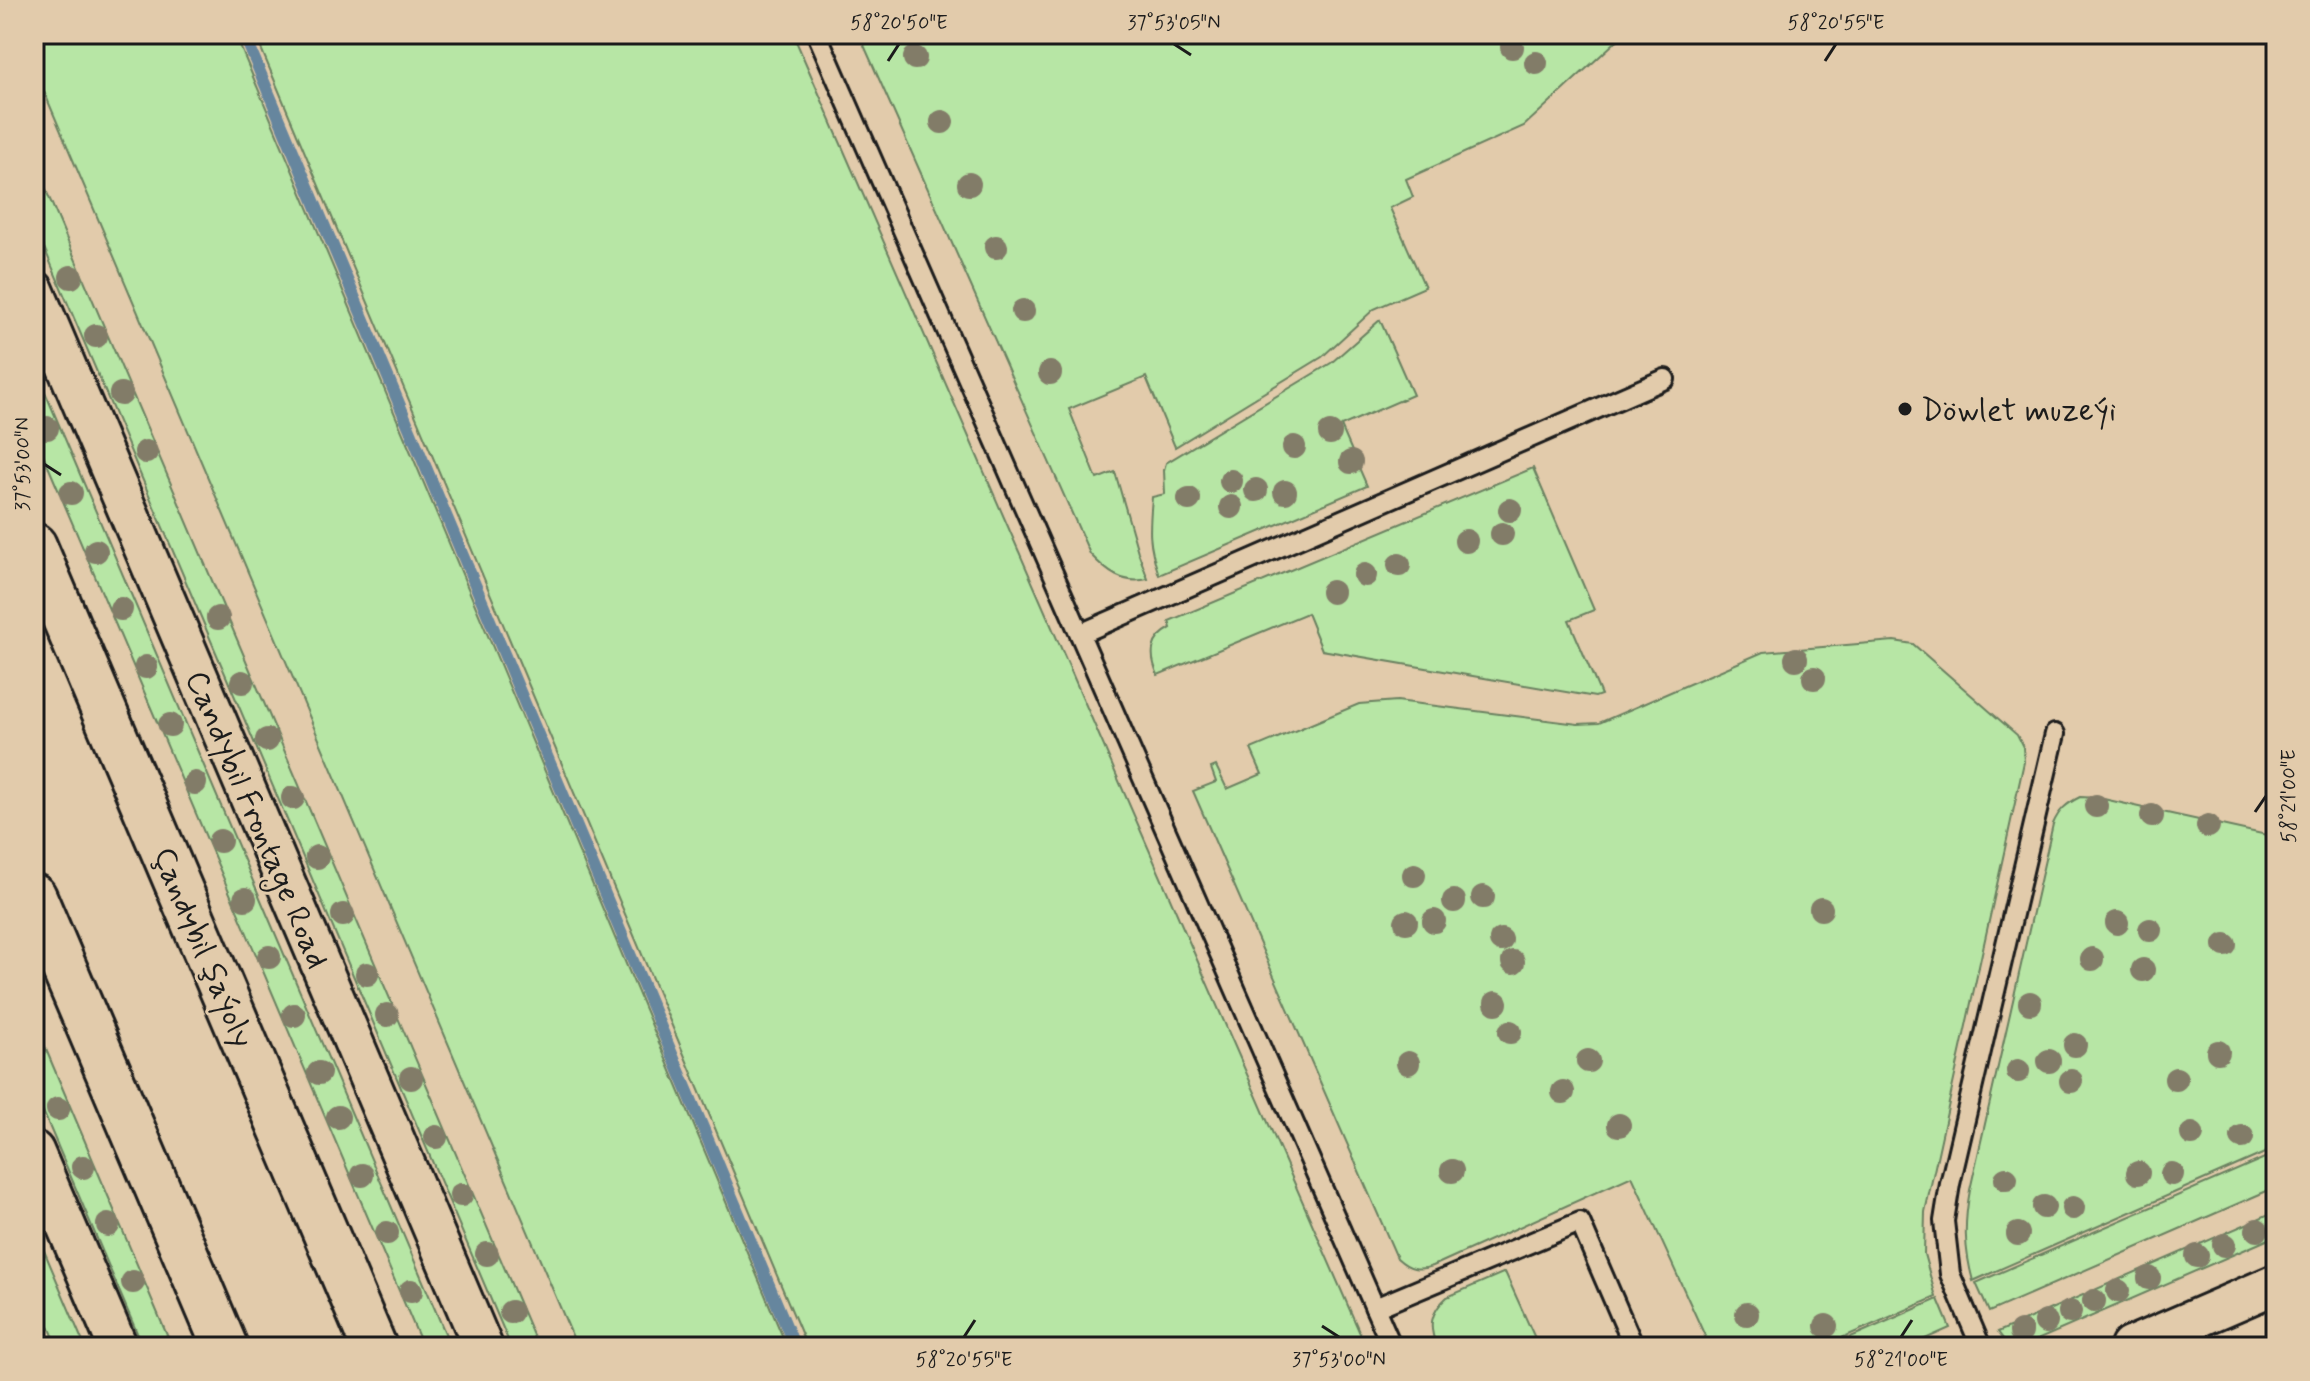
<svg xmlns="http://www.w3.org/2000/svg" width="2310" height="1381" viewBox="0 0 2310 1381" font-family="Mynerve,sans-serif">
<style>
.green{fill:#b7e6a5;stroke:#6a8160;stroke-width:2}
.lines{fill:none;stroke-linecap:round;stroke-linejoin:round}
.stream{stroke:#66869e;stroke-width:12}
.service-casing{stroke:#1c1c1c;stroke-width:24}
.minor-casing{stroke:#1c1c1c;stroke-width:44}
.secondary-casing{stroke:#1c1c1c;stroke-width:50}
.service{stroke:#e2cbab;stroke-width:18}
.minor{stroke:#e2cbab;stroke-width:38}
.secondary{stroke:#e2cbab;stroke-width:44}
.tree{fill:#827b68}
.ticks{fill:none;stroke:#1c1c1c;stroke-width:3}
.poi-dot{fill:#1c1c1c;stroke:#e2cbab;stroke-width:3}
.labels{text-anchor:middle;stroke-width:6;stroke-linejoin:round;paint-order:stroke}
.poi-label{font-size:32px;fill:#1c1c1c;stroke:#e2cbab;text-anchor:start}
.street-label{font-size:32px;fill:#1c1c1c;stroke:#e2cbab}
.neatline{fill:none;stroke:#1c1c1c;stroke-width:3}
.ticks-label{font-size:20px;text-anchor:middle;fill:#1c1c1c}
</style>
<rect width="100%" height="100%" fill="#e2cbab"/>
<filter id="ink" filterUnits="userSpaceOnUse"><feTurbulence type="fractalNoise" baseFrequency=".0125" numOctaves="2"/><feDisplacementMap in="SourceGraphic" scale="16" xChannelSelector="R" yChannelSelector="G"/><feConvolveMatrix kernelMatrix="1 2 1 2 8 2 1 2 1" color-interpolation-filters="sRGB"/></filter>
<g filter="url(#ink)">
<g class="green">
<path d="M 34,34 L 235,34 L 787,1347 L 577,1347 L 34,68 Z"/>
<path d="M 255,34 L 793,34 L 1366,1347 L 807,1347 Z"/>
<path d="M 859,34 L 1624,34 L 1524,126 L 1406,179 L 1413,197 L 1390,208 L 1425,287 L 1374,309 L 1322,357 L 1175,447 L 1146,377 L 1069,409 L 1097,479 L 1115,472 L 1138,552 L 1148,579 C 1123,585 1107,572 1090,554 Z"/>
<path d="M 34,162 L 538,1347 L 511,1347 L 34,224 Z"/>
<path d="M 1380,320 L 1413,395 L 1341,426 L 1367,486 L 1159,575 C 1148,543 1149,531 1152,497 L 1165,494 L 1164,470 L 1166,463 L 1331,363 Z"/>
<path d="M 34,366 L 451,1347 L 423,1347 L 34,433 Z"/>
<path d="M 1533,468 L 1594,610 L 1569,620 L 1601,695 L 1595,697 L 1322,650 L 1307,613 L 1158,675 C 1149,655 1150,639 1171,628 L 1169,621 Z"/>
<path d="M 1894,641 L 1913,644 L 2017,735 L 2023,747 L 2024,762 L 1925,1212 L 1924,1254 L 1936,1297 L 1821,1347 L 1710,1347 L 1632,1176 L 1433,1266 C 1418,1271 1409,1269 1397,1258 L 1193,791 L 1216,782 L 1211,768 L 1216,766 L 1227,789 L 1262,774 L 1251,749 L 1359,704 L 1397,701 L 1578,724 L 1599,723 L 1763,652 Z"/>
<path d="M 2080,797 L 2099,798 L 2276,837 L 2276,1148 L 1973,1281 C 1964,1248 1964,1223 1970,1190 L 2053,824 C 2059,810 2066,804 2080,797 Z"/>
<path d="M 34,1021 L 172,1347 L 143,1347 L 34,1090 Z"/>
<path d="M 2276,1153 L 2276,1187 L 1989,1312 L 1976,1283 Z"/>
<path d="M 2276,1211 L 2276,1236 L 2021,1347 L 2007,1344 L 1998,1332 Z"/>
<path d="M 34,1227 L 85,1347 L 58,1347 L 34,1292 Z"/>
<path d="M 1505,1272 L 1539,1347 L 1437,1347 C 1428,1326 1430,1313 1447,1297 Z"/>
<path d="M 1938,1299 L 1950,1328 L 1907,1347 L 1828,1347 Z"/>
</g>
<g class="lines">
<path class="stream" d="M 244,34 L 795,1347"/>
<defs>
<g id="service">
<path d="M 817,34 L 1392,1347"/>
<path d="M 1080,634 L 1665,379"/>
<path d="M 1375,1308 L 1580,1222 L 1634,1347"/>
<path d="M 1981,1347 L 1950,1274 L 1944,1221 L 1950,1184 L 2055,734"/>
</g>
<g id="minor">
<path d="M 34,290 L 483,1347"/>
<path d="M 34,1151 L 118,1347"/>
<path d="M 2130,1347 L 2276,1284"/>
</g>
<g id="secondary">
<path d="M 34,546 L 374,1347"/>
<path d="M 34,897 L 225,1347"/>
</g>
</defs>
<use href="#service" class="service-casing"/>
<use href="#minor" class="minor-casing"/>
<use href="#secondary" class="secondary-casing"/>
<use href="#service" class="service"/>
<use href="#minor" class="minor"/>
<use href="#secondary" class="secondary"/>
</g>
<g class="tree">
<circle cx="1512" cy="47" r="12"/>
<circle cx="915" cy="58" r="12"/>
<circle cx="1536" cy="63" r="12"/>
<circle cx="942" cy="122" r="12"/>
<circle cx="969" cy="184" r="12"/>
<circle cx="996" cy="247" r="12"/>
<circle cx="71" cy="277" r="12"/>
<circle cx="1023" cy="311" r="12"/>
<circle cx="96" cy="336" r="12"/>
<circle cx="1050" cy="373" r="12"/>
<circle cx="121" cy="394" r="12"/>
<circle cx="47" cy="428" r="12"/>
<circle cx="1330" cy="433" r="12"/>
<circle cx="1294" cy="447" r="12"/>
<circle cx="146" cy="452" r="12"/>
<circle cx="1351" cy="462" r="12"/>
<circle cx="1231" cy="481" r="12"/>
<circle cx="1256" cy="490" r="12"/>
<circle cx="1285" cy="492" r="12"/>
<circle cx="71" cy="493" r="12"/>
<circle cx="1189" cy="499" r="12"/>
<circle cx="1231" cy="507" r="12"/>
<circle cx="1510" cy="510" r="12"/>
<circle cx="1502" cy="534" r="12"/>
<circle cx="1466" cy="541" r="12"/>
<circle cx="96" cy="551" r="12"/>
<circle cx="1399" cy="565" r="12"/>
<circle cx="1365" cy="575" r="12"/>
<circle cx="1332" cy="592" r="12"/>
<circle cx="121" cy="609" r="12"/>
<circle cx="218" cy="618" r="12"/>
<circle cx="1796" cy="659" r="12"/>
<circle cx="146" cy="667" r="12"/>
<circle cx="1814" cy="678" r="12"/>
<circle cx="242" cy="682" r="12"/>
<circle cx="170" cy="725" r="12"/>
<circle cx="267" cy="740" r="12"/>
<circle cx="195" cy="783" r="12"/>
<circle cx="293" cy="798" r="12"/>
<circle cx="2096" cy="806" r="12"/>
<circle cx="2152" cy="816" r="12"/>
<circle cx="2208" cy="826" r="12"/>
<circle cx="220" cy="841" r="12"/>
<circle cx="317" cy="857" r="12"/>
<circle cx="1414" cy="875" r="12"/>
<circle cx="1483" cy="897" r="12"/>
<circle cx="245" cy="899" r="12"/>
<circle cx="1454" cy="901" r="12"/>
<circle cx="1821" cy="909" r="12"/>
<circle cx="343" cy="915" r="12"/>
<circle cx="1434" cy="921" r="12"/>
<circle cx="1406" cy="922" r="12"/>
<circle cx="2117" cy="923" r="12"/>
<circle cx="2150" cy="930" r="12"/>
<circle cx="1501" cy="940" r="12"/>
<circle cx="2225" cy="945" r="12"/>
<circle cx="269" cy="957" r="12"/>
<circle cx="2092" cy="959" r="12"/>
<circle cx="1513" cy="962" r="12"/>
<circle cx="2143" cy="970" r="12"/>
<circle cx="367" cy="974" r="12"/>
<circle cx="1496" cy="1003" r="12"/>
<circle cx="2030" cy="1003" r="12"/>
<circle cx="294" cy="1015" r="12"/>
<circle cx="387" cy="1015" r="12"/>
<circle cx="1510" cy="1032" r="12"/>
<circle cx="2075" cy="1045" r="12"/>
<circle cx="2218" cy="1052" r="12"/>
<circle cx="1588" cy="1061" r="12"/>
<circle cx="2049" cy="1061" r="12"/>
<circle cx="1408" cy="1063" r="12"/>
<circle cx="2018" cy="1071" r="12"/>
<circle cx="319" cy="1073" r="12"/>
<circle cx="411" cy="1078" r="12"/>
<circle cx="2176" cy="1079" r="12"/>
<circle cx="2071" cy="1081" r="12"/>
<circle cx="1563" cy="1092" r="12"/>
<circle cx="58" cy="1109" r="12"/>
<circle cx="338" cy="1117" r="12"/>
<circle cx="1619" cy="1125" r="12"/>
<circle cx="2192" cy="1134" r="12"/>
<circle cx="436" cy="1137" r="12"/>
<circle cx="2242" cy="1137" r="12"/>
<circle cx="83" cy="1167" r="12"/>
<circle cx="1452" cy="1171" r="12"/>
<circle cx="2138" cy="1173" r="12"/>
<circle cx="2172" cy="1174" r="12"/>
<circle cx="362" cy="1175" r="12"/>
<circle cx="2006" cy="1179" r="12"/>
<circle cx="461" cy="1195" r="12"/>
<circle cx="2044" cy="1207" r="12"/>
<circle cx="2073" cy="1208" r="12"/>
<circle cx="108" cy="1225" r="12"/>
<circle cx="2257" cy="1230" r="12"/>
<circle cx="387" cy="1233" r="12"/>
<circle cx="2018" cy="1234" r="12"/>
<circle cx="2224" cy="1245" r="12"/>
<circle cx="487" cy="1254" r="12"/>
<circle cx="2197" cy="1256" r="12"/>
<circle cx="2149" cy="1278" r="12"/>
<circle cx="133" cy="1282" r="12"/>
<circle cx="411" cy="1291" r="12"/>
<circle cx="2118" cy="1291" r="12"/>
<circle cx="2094" cy="1301" r="12"/>
<circle cx="511" cy="1312" r="12"/>
<circle cx="2070" cy="1312" r="12"/>
<circle cx="1747" cy="1314" r="12"/>
<circle cx="2046" cy="1322" r="12"/>
<circle cx="1826" cy="1326" r="12"/>
<circle cx="2021" cy="1332" r="12"/>
</g>
</g>
<path class="ticks" d="M 1174,44 L 1191,55M 888,61 L 899,44M 1825,61 L 1836,44M 44,464 L 61,475M 2255,812 L 2266,796M 1322,1326 L 1339,1337M 964,1337 L 975,1320M 1901,1337 L 1912,1320"/>
<circle class="poi-dot" cx="1905" cy="409" r="8"/>
<g class="labels">
<g class="poi-label">
<text x="1921" y="420">Döwlet muzeýi</text>
</g>
<g class="street-label">
<text transform="translate(258 819) rotate(67)" y="11">Candybil Frontage Road</text>
<text transform="translate(204 947) rotate(67)" y="11">Çandybil şaýoly</text>
</g>
</g>
<rect width="2310" height="1381" fill="none" stroke="#e2cbab" stroke-width="88"/>
<rect x="44" y="44" width="2222" height="1293" class="neatline"/>
<g class="ticks-label">
<text x="899" y="29">58°20'50"E</text>
<text x="1174" y="29">37°53'05"N</text>
<text x="1836" y="29">58°20'55"E</text>
<text transform="translate(22 464) rotate(-90)" y="7">37°53'00"N</text>
<text transform="translate(2288 796) rotate(-90)" y="7">58°21'00"E</text>
<text x="964" y="1366">58°20'55"E</text>
<text x="1339" y="1366">37°53'00"N</text>
<text x="1901" y="1366">58°21'00"E</text>
</g>
</svg>
